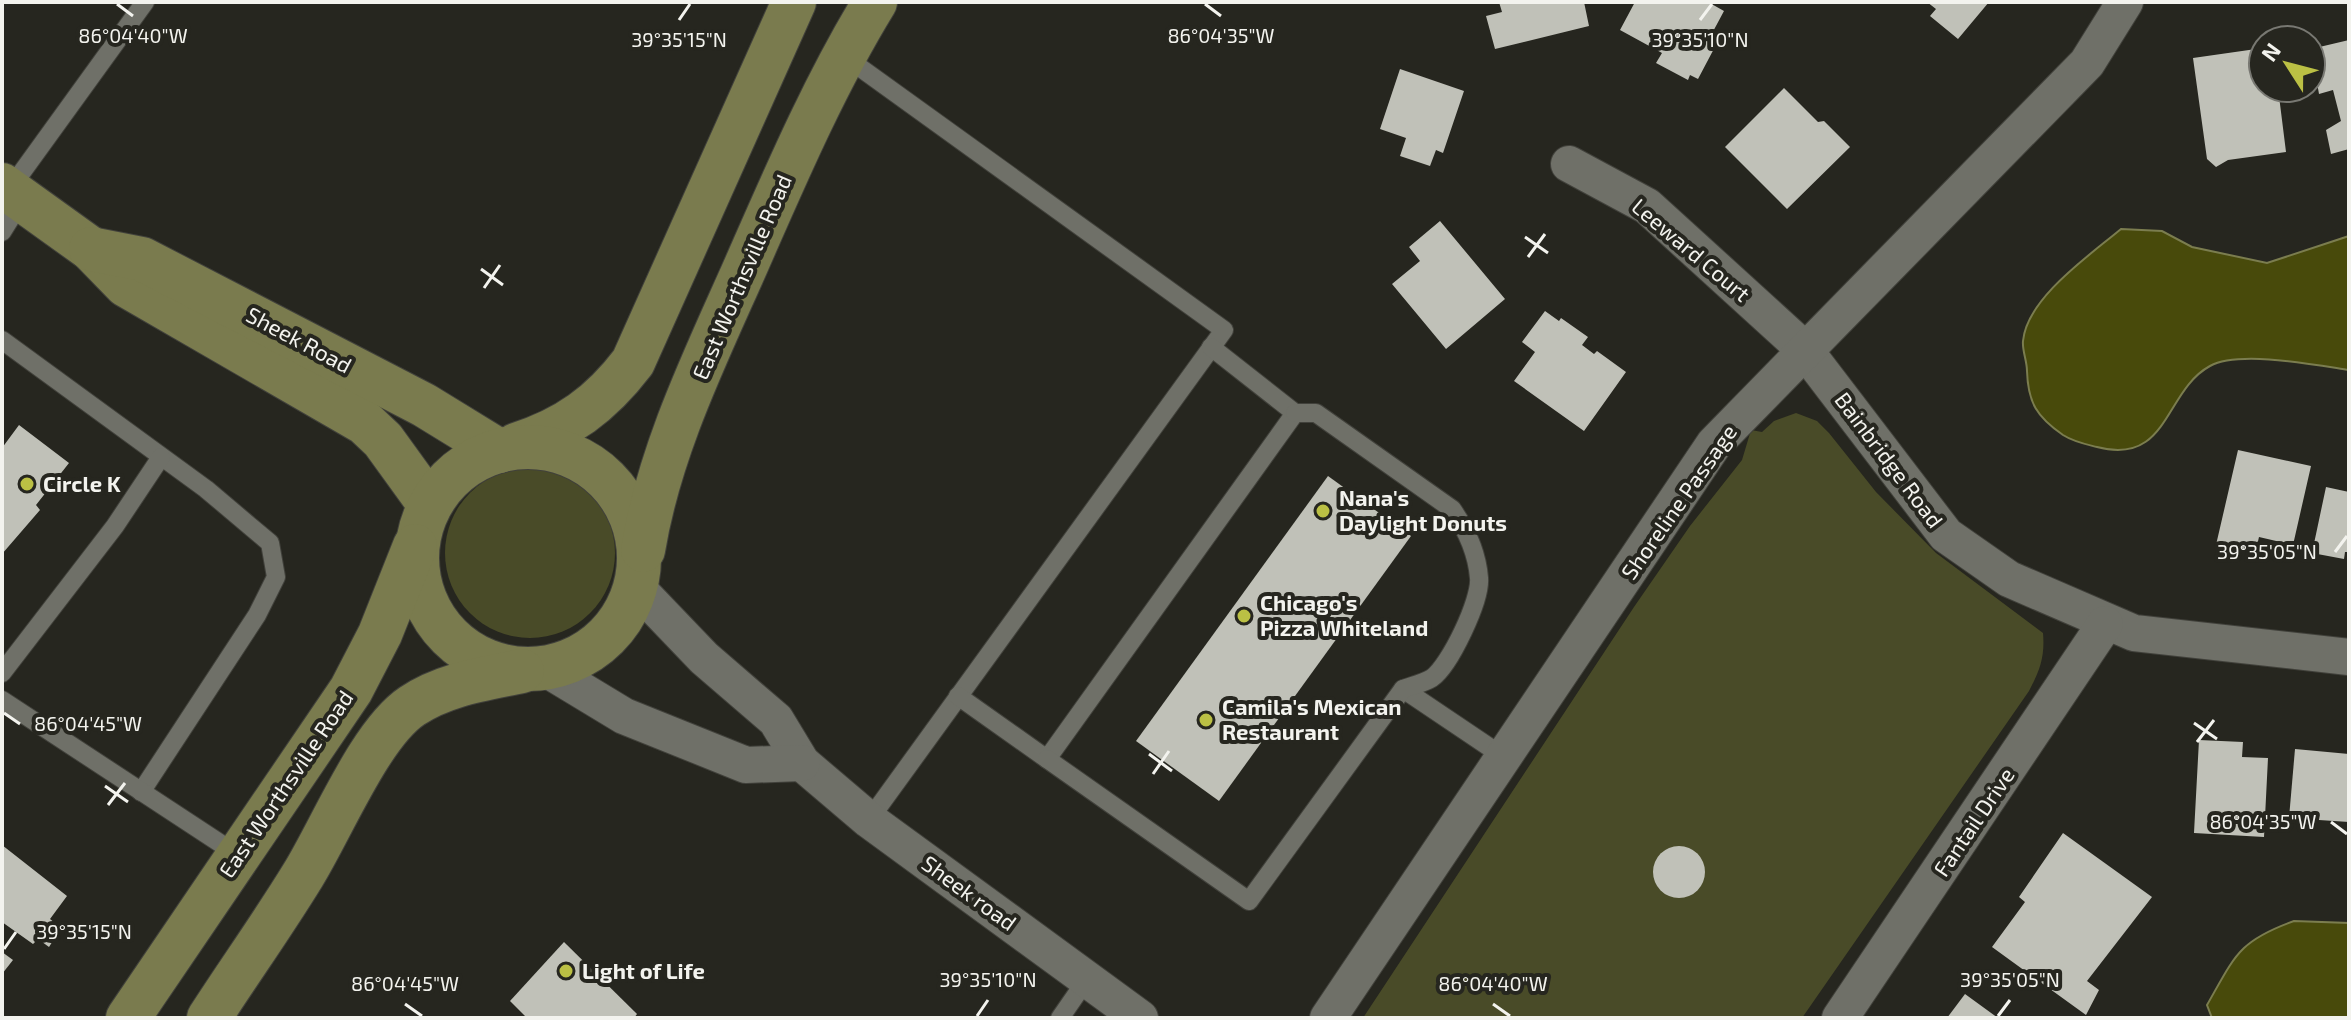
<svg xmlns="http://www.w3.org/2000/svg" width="2351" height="1020" viewBox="0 0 2351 1020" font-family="'Exo 2',sans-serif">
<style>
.green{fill:#494b28}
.water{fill:#484a0b;stroke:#7b7d4f;stroke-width:2}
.building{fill:#c0c1b8}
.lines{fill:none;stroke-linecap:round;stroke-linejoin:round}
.lane-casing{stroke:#41413b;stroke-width:20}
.street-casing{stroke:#41413b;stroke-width:38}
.secondary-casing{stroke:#41413b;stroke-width:46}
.lane{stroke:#6f7068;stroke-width:18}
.street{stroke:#6f7068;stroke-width:36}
.secondary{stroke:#7a7b4e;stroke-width:44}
.ticks{fill:none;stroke:#f3f3ee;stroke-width:3}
.poi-dot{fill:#bbc044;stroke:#26261f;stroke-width:3}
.labels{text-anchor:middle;stroke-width:8;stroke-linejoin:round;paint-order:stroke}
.street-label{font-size:22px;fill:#f3f3ee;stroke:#26261f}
.poi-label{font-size:22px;font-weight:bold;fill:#f3f3ee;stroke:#26261f;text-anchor:start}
.ticks-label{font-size:20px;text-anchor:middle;fill:#f3f3ee;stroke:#26261f;stroke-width:8;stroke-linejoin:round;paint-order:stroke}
</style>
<rect width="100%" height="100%" fill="#26261f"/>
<g class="green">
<path d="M 1796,413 L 1817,421 L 1829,433 L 1876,492 L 1936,553 L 2043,633 C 2045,657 2040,670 2029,691 L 1802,1018 L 1363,1018 L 1634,607 L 1690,526 L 1742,460 L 1751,430 L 1762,432 L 1774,421 Z"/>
<circle cx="530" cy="553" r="85"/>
</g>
<g class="water">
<path d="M 2121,229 L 2162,231 L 2192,247 L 2267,263 L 2349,236 L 2349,370 C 2316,365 2239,350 2210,366 C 2164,391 2169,466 2097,447 C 2085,444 2074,442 2063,435 C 2037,417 2028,403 2027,371 C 2027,361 2022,350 2023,341 C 2027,298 2090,255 2121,229 Z"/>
<path d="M 2294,921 L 2349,923 L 2349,1018 L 2212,1018 L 2207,1005 C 2235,956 2238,941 2294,921 Z"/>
</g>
<g class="building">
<path d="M 1499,2 L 1584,2 L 1589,26 L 1495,49 L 1486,16 L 1502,12 Z"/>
<path d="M 1635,2 L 1708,2 L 1724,11 L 1709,39 L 1717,43 L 1698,79 L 1690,75 L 1688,80 L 1656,63 L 1662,53 L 1620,30 Z"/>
<path d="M 1927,2 L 1989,2 L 1958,39 L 1930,16 L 1936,9 Z"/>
<path d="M 2349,40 L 2349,149 L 2331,154 L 2326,130 L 2341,121 L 2333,90 L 2319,94 L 2311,49 Z"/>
<path d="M 2263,48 L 2263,88 L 2278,88 L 2286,152 L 2228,160 L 2216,167 L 2207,159 L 2193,58 Z"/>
<path d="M 1400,69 L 1464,91 L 1443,153 L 1436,150 L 1430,166 L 1400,156 L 1406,138 L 1380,129 Z"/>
<path d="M 1784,88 L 1818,122 L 1824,121 L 1850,147 L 1787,209 L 1725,147 Z"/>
<path d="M 1440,221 L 1505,299 L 1446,349 L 1392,284 L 1420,261 L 1409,247 Z"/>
<path d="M 1545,311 L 1559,321 L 1561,318 L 1588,337 L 1582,345 L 1594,354 L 1597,351 L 1626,372 L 1584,431 L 1514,381 L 1535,352 L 1522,342 Z"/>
<path d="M 19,425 L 69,463 L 36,505 L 40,510 L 2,554 L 2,448 Z"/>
<path d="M 2238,450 L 2311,466 L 2293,545 L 2259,537 L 2255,554 L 2216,545 Z"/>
<path d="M 1328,476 L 1411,536 L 1219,801 L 1136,741 Z"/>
<path d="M 2326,487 L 2349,492 L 2349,552 L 2345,552 L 2344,559 L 2312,553 Z"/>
<path d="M 2199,740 L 2243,742 L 2242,757 L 2268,758 L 2264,837 L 2194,833 Z"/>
<path d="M 2295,749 L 2349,754 L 2349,822 L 2289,818 Z"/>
<path d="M 2063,833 L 2152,897 L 2087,981 L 2099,990 L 2086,1015 L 1992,947 L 2025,902 L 2019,897 Z"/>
<path d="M 2,845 L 67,896 L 50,919 L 61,928 L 49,947 L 38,939 L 33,944 L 2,922 Z"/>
<circle cx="1679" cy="872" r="26"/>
<path d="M 564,942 L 637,1014 L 634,1018 L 527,1018 L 510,1001 Z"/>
<path d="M 2,952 L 13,960 L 2,974 Z"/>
<path d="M 1965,994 L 1998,1018 L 1947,1018 Z"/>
</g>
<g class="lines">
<defs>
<g id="lane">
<path d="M 844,56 L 1224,330 L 869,820"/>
<path d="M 9,190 L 145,2"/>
<path d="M 2,232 L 22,200"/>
<path d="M 2,340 L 206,489 L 270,543 L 276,577 L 257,615 L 141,792"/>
<path d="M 2,673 L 115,526 L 161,457"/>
<path d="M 1403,689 L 1504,757"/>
<path d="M 958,696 L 1047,759 L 1295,413 L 1211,347"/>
<path d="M 2,700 L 238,855"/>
<path d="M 1047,759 L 1249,901 L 1403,689 C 1411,686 1424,683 1432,678 C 1450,665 1481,600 1479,578 C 1477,552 1466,529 1452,509 L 1316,413 L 1295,413"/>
<path d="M 1060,1018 L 1087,979"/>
</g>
<g id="street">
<path d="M 1569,164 L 1647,206 L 1804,349 L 1946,535 L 2009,579 L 2134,633 L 2349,657"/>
<path d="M 635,586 L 704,658 L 776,720 L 802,763 L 869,820 L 1140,1018"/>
<path d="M 543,667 L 624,716 L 746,765 L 802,763"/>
<path d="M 1328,1018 L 1714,444 L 2087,63 L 2125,2"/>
<path d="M 1840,1018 L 2105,624"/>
</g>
<g id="secondary">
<path d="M 2,185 L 91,249 L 126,285 L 365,423 L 383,440 L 430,505"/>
<path d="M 91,249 L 142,259 L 424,405 L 499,451"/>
<path d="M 516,445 C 567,429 601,404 633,362 L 794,2"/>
<circle cx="528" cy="558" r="111"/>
<path d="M 643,550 C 659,452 704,360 744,270 C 784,179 823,87 875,2"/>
<path d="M 128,1018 L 351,690 L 380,634 L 415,546"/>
<path d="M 209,1018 C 240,970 273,924 303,875 C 331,830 370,734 412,706 C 445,684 484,679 522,671"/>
</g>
</defs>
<use href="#lane" class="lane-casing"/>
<use href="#street" class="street-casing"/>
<use href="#secondary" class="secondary-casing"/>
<use href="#lane" class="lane"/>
<use href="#street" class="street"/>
<use href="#secondary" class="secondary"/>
</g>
<path class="ticks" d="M 117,4 L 133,16M 1205,4 L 1221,16M 679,20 L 690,4M 1700,20 L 1712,4M 1525,237 L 1548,253M 1528,257 L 1545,234M 481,269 L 503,285M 484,288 L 500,265M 2335,552 L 2347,536M 4,713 L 20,724M 2194,723 L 2217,739M 2197,742 L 2214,720M 1149,754 L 1172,771M 1153,774 L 1169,751M 105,786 L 128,802M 108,805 L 125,783M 2331,822 L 2347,834M 4,949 L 16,932M 405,1004 L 422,1016M 1493,1004 L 1510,1016M 977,1016 L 988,1000M 1998,1016 L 2010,1000"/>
<g class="poi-dot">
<circle cx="27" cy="484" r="8"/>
<circle cx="1323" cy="511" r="8"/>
<circle cx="1244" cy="616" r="8"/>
<circle cx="1206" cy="720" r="8"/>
<circle cx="566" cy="971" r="8"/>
</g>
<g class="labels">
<g class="street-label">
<text transform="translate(1691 250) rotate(40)" y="8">Leeward Court</text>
<text transform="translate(742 277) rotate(-67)" y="8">East Worthsville Road</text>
<text transform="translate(299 340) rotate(28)" y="8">Sheek Road</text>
<text transform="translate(1889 460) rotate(53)" y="8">Bainbridge Road</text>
<text transform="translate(1679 502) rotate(-55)" y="8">Shoreline Passage</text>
<text transform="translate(286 784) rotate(-56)" y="8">East Worthsville Road</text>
<text transform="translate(1974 822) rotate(-56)" y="8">Fantail Drive</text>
<text transform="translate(969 893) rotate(36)" y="8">Sheek road</text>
</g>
<g class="poi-label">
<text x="43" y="492">Circle K</text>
<text x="1339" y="506">Nana's<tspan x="1339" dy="25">Daylight Donuts</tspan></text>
<text x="1260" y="611">Chicago's<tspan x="1260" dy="25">Pizza Whiteland</tspan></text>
<text x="1222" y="715">Camila's Mexican<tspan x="1222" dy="25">Restaurant</tspan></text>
<text x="582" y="979">Light of Life</text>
</g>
</g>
<g class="ticks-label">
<text x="133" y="43">86°04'40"W</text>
<text x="1221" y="43">86°04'35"W</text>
<text x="679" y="47">39°35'15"N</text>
<text x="1700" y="47">39°35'10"N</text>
<text x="2267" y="559">39°35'05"N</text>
<text x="88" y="731">86°04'45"W</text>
<text x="2263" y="829">86°04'35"W</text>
<text x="84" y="939">39°35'15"N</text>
<text x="988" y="987">39°35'10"N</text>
<text x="2010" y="987">39°35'05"N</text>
<text x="405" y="991">86°04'45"W</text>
<text x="1493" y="991">86°04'40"W</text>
</g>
<rect width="2351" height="1020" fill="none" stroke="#f3f3ee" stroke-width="8"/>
<g transform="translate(2287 64) rotate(306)"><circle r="38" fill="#26261f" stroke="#787872" stroke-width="2"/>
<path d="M0-6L14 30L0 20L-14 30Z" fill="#bbc044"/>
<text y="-12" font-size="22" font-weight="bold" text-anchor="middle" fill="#f3f3ee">N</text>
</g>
</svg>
